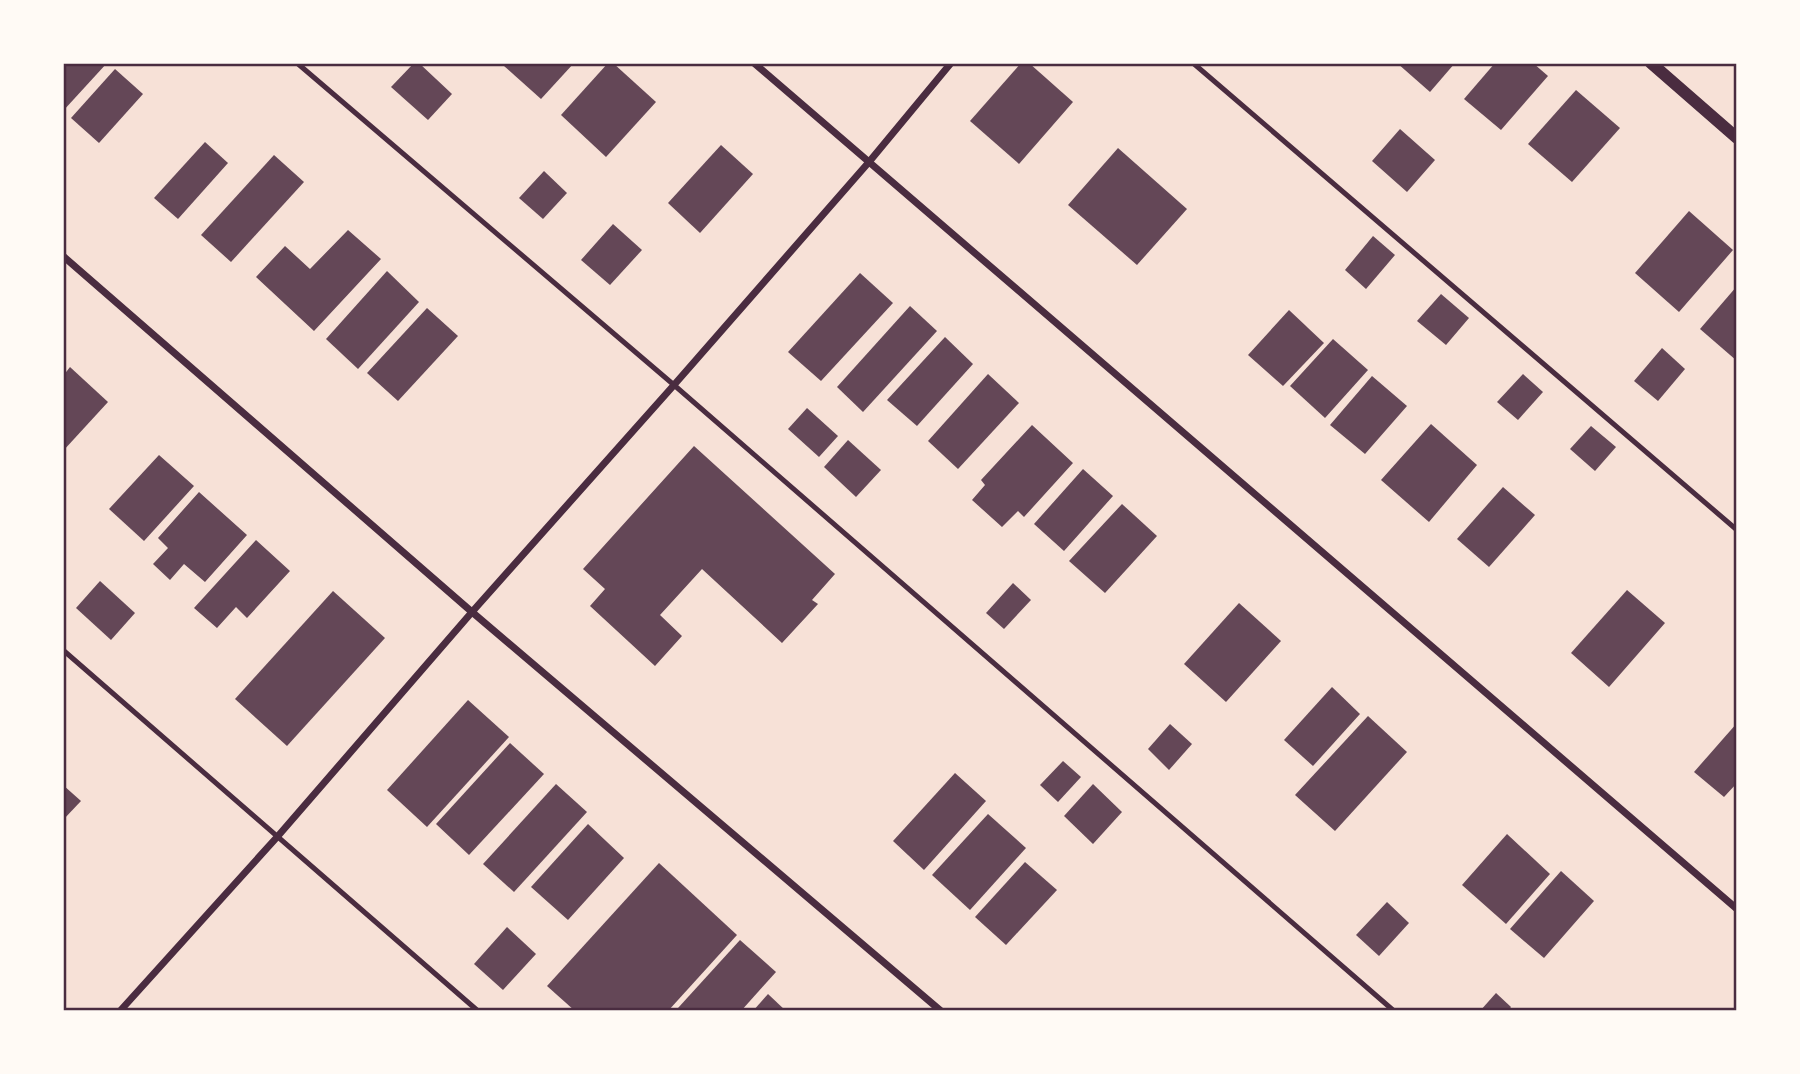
<svg xmlns="http://www.w3.org/2000/svg" width="1800" height="1074" viewBox="0 0 1800 1074" font-family="'DM Sans',sans-serif">
<style>
.building{fill:#644757}
.lines{fill:none;stroke-linecap:round;stroke-linejoin:round}
.service{stroke:#4a2c40;stroke-width:5}
.minor{stroke:#4a2c40;stroke-width:7}
.tertiary{stroke:#4a2c40;stroke-width:12}
.neatline{fill:none;stroke:#4a2c40;stroke-width:2.5}
</style>
<rect width="100%" height="100%" fill="#f7e1d7"/>
<g class="building">
<path d="M 63,63 L 107,63 L 63,111 Z"/>
<path d="M 414,63 L 419,63 L 452,94 L 428,120 L 391,87 Z"/>
<path d="M 507,63 L 574,63 L 541,99 L 504,66 Z"/>
<path d="M 608,63 L 613,63 L 656,102 L 606,157 L 561,115 Z"/>
<path d="M 1021,63 L 1029,63 L 1073,102 L 1019,164 L 970,121 Z"/>
<path d="M 1397,63 L 1455,63 L 1430,92 Z"/>
<path d="M 1495,63 L 1533,63 L 1548,76 L 1501,130 L 1464,99 Z"/>
<path d="M 115,69 L 143,94 L 99,143 L 71,118 Z"/>
<path d="M 1576,90 L 1620,128 L 1572,182 L 1528,144 Z"/>
<path d="M 1400,129 L 1435,160 L 1407,192 L 1372,161 Z"/>
<path d="M 205,142 L 228,163 L 178,219 L 154,198 Z"/>
<path d="M 721,145 L 753,174 L 700,233 L 668,203 Z"/>
<path d="M 1118,148 L 1187,209 L 1137,265 L 1068,205 Z"/>
<path d="M 274,155 L 304,182 L 231,262 L 201,235 Z"/>
<path d="M 544,171 L 567,193 L 543,219 L 519,198 Z"/>
<path d="M 1689,211 L 1733,250 L 1679,312 L 1635,273 Z"/>
<path d="M 613,224 L 642,250 L 610,285 L 581,260 Z"/>
<path d="M 348,230 L 381,259 L 314,331 L 256,277 L 285,246 L 310,269 Z"/>
<path d="M 1373,236 L 1395,255 L 1366,289 L 1345,270 Z"/>
<path d="M 387,271 L 419,302 L 358,369 L 326,339 Z"/>
<path d="M 860,273 L 893,303 L 821,381 L 788,352 Z"/>
<path d="M 1737,286 L 1737,361 L 1700,329 Z"/>
<path d="M 1441,294 L 1469,318 L 1446,345 L 1417,321 Z"/>
<path d="M 910,306 L 937,331 L 863,412 L 837,387 Z"/>
<path d="M 427,308 L 458,336 L 398,401 L 367,373 Z"/>
<path d="M 1289,310 L 1324,343 L 1283,386 L 1248,355 Z"/>
<path d="M 945,337 L 973,364 L 917,426 L 887,400 Z"/>
<path d="M 1333,339 L 1368,370 L 1325,418 L 1290,386 Z"/>
<path d="M 1662,348 L 1685,369 L 1658,401 L 1634,381 Z"/>
<path d="M 70,367 L 108,402 L 63,451 L 63,376 Z"/>
<path d="M 988,374 L 1019,403 L 958,469 L 928,441 Z"/>
<path d="M 1523,374 L 1543,392 L 1518,420 L 1497,402 Z"/>
<path d="M 1372,376 L 1407,406 L 1365,454 L 1330,425 Z"/>
<path d="M 807,408 L 838,436 L 819,457 L 788,429 Z"/>
<path d="M 1431,424 L 1477,465 L 1429,522 L 1381,480 Z"/>
<path d="M 1032,425 L 1073,463 L 1024,517 L 1018,511 L 1002,527 L 972,500 L 985,485 L 981,480 Z"/>
<path d="M 1591,426 L 1616,447 L 1595,471 L 1570,449 Z"/>
<path d="M 848,440 L 881,470 L 856,497 L 824,467 Z"/>
<path d="M 694,446 L 835,574 L 812,600 L 818,604 L 782,643 L 702,569 L 660,615 L 682,636 L 655,666 L 590,606 L 605,589 L 583,569 Z"/>
<path d="M 159,455 L 194,486 L 144,541 L 109,509 Z"/>
<path d="M 1083,469 L 1113,496 L 1064,551 L 1034,524 Z"/>
<path d="M 1503,487 L 1535,515 L 1489,567 L 1457,539 Z"/>
<path d="M 199,492 L 247,535 L 205,582 L 184,564 L 170,580 L 153,564 L 168,548 L 158,538 Z"/>
<path d="M 1122,504 L 1157,536 L 1105,593 L 1069,561 Z"/>
<path d="M 256,540 L 290,571 L 247,618 L 236,607 L 217,628 L 194,608 Z"/>
<path d="M 100,581 L 135,613 L 111,640 L 76,608 Z"/>
<path d="M 1013,583 L 1031,600 L 1004,629 L 986,613 Z"/>
<path d="M 1627,590 L 1665,623 L 1609,687 L 1571,653 Z"/>
<path d="M 333,591 L 385,638 L 287,746 L 235,699 Z"/>
<path d="M 1239,603 L 1281,641 L 1226,702 L 1184,664 Z"/>
<path d="M 1332,687 L 1360,714 L 1313,766 L 1284,740 Z"/>
<path d="M 468,700 L 509,737 L 427,827 L 387,790 Z"/>
<path d="M 1368,716 L 1407,752 L 1335,831 L 1295,795 Z"/>
<path d="M 1737,723 L 1737,783 L 1724,797 L 1694,772 Z"/>
<path d="M 1170,724 L 1192,744 L 1169,770 L 1148,749 Z"/>
<path d="M 510,743 L 544,774 L 469,855 L 436,824 Z"/>
<path d="M 1063,761 L 1081,777 L 1058,802 L 1040,785 Z"/>
<path d="M 955,773 L 986,801 L 924,870 L 893,841 Z"/>
<path d="M 556,784 L 587,812 L 514,892 L 483,864 Z"/>
<path d="M 1093,784 L 1122,812 L 1093,844 L 1064,816 Z"/>
<path d="M 63,785 L 81,801 L 63,820 Z"/>
<path d="M 988,814 L 1026,848 L 970,910 L 932,875 Z"/>
<path d="M 588,824 L 624,858 L 568,920 L 531,887 Z"/>
<path d="M 1507,834 L 1550,874 L 1506,924 L 1462,885 Z"/>
<path d="M 1025,862 L 1057,890 L 1006,945 L 975,917 Z"/>
<path d="M 659,863 L 737,935 L 668,1011 L 575,1011 L 547,986 Z"/>
<path d="M 1561,871 L 1594,901 L 1544,958 L 1510,929 Z"/>
<path d="M 1387,902 L 1409,923 L 1379,956 L 1356,935 Z"/>
<path d="M 507,927 L 536,954 L 503,990 L 474,964 Z"/>
<path d="M 740,940 L 776,972 L 741,1011 L 682,1011 L 678,1008 Z"/>
<path d="M 1496,993 L 1511,1007 L 1508,1011 L 1480,1011 Z"/>
<path d="M 768,994 L 786,1011 L 753,1011 Z"/>
</g>
<g class="lines">
<g class="service">
<path d="M 297,63 L 674,385 L 1394,1011"/>
<path d="M 1193,63 L 1737,530"/>
<path d="M 63,650 L 478,1011"/>
</g>
<g class="minor">
<path d="M 754,63 L 1737,909"/>
<path d="M 63,256 L 472,612 L 941,1011"/>
<path d="M 120,1011 L 278,836 L 472,612 L 674,385 L 869,162 L 951,63"/>
</g>
<path class="tertiary" d="M 1651,63 L 1737,138"/>
</g>
<rect width="1800" height="1074" fill="none" stroke="#fffaf5" stroke-width="130"/>
<rect x="65" y="65" width="1670" height="944" class="neatline"/>
</svg>
